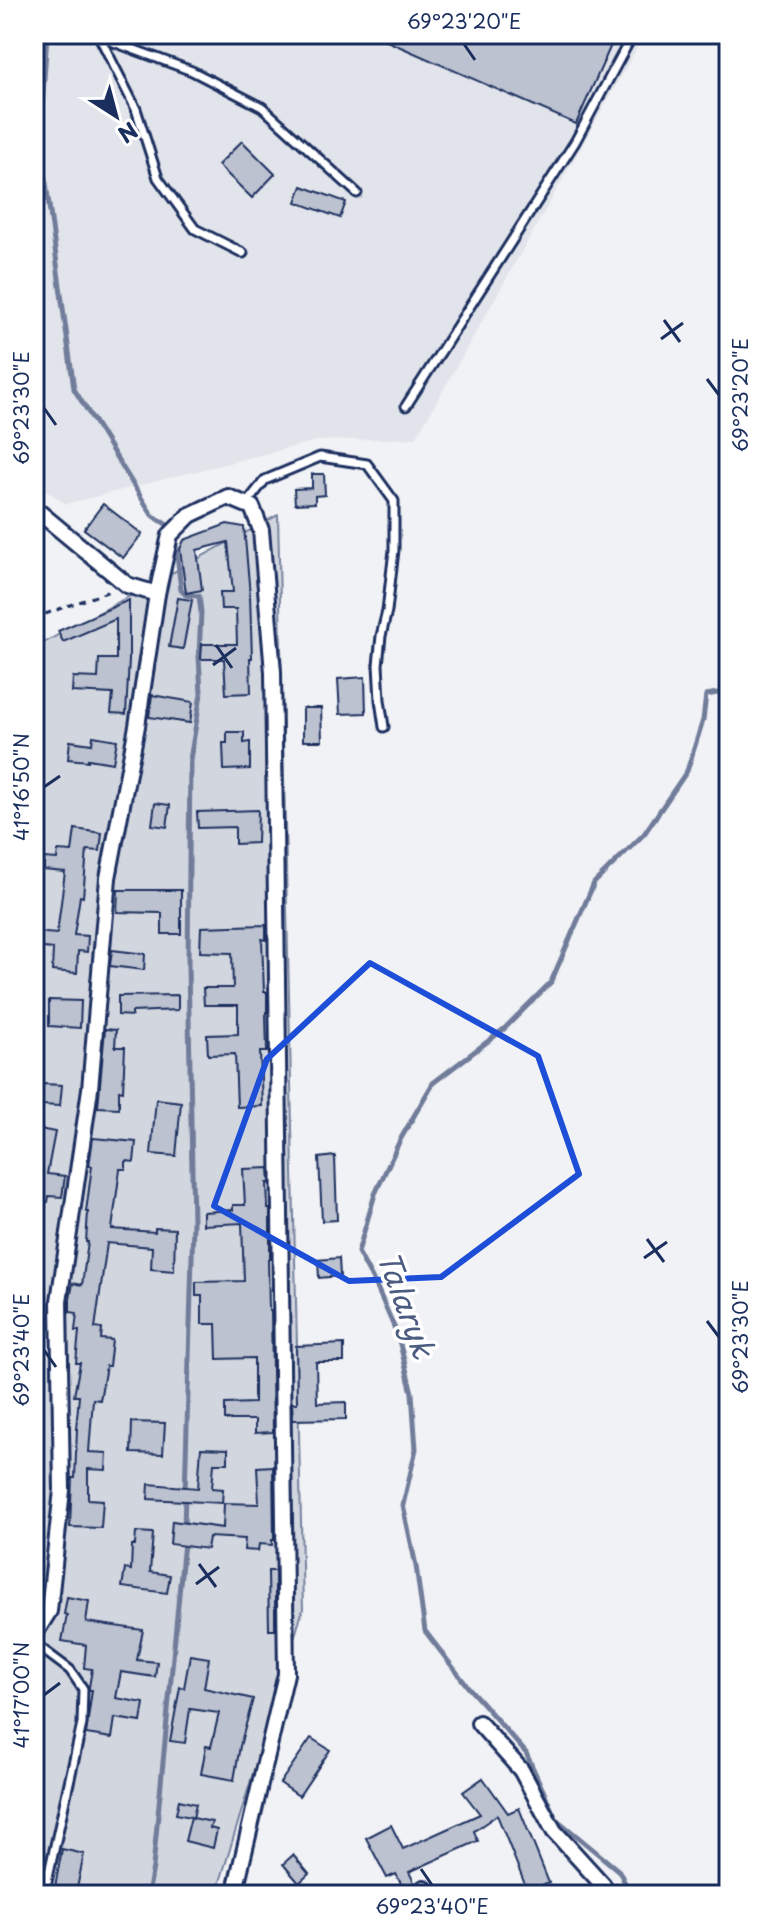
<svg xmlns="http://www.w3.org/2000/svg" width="763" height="1929" viewBox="0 0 763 1929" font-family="'Playpen Sans',sans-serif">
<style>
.built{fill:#e1e4ea}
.green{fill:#d2d6df;stroke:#76829e;stroke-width:2}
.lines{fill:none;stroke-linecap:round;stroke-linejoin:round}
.stream{stroke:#707c9a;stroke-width:5}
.building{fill:#bcc2d0;stroke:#1b2f5e;stroke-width:2}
.lane-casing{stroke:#1b2f5e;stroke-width:13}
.street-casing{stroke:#1b2f5e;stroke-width:20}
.path{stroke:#1b2f5e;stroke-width:3;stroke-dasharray:6 6;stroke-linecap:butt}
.lane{stroke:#fff;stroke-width:7}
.street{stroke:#fff;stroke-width:14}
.marked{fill:none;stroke:#1d4ed8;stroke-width:6;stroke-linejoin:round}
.ticks{fill:none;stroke:#1b2f5e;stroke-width:3}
.labels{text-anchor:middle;stroke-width:7;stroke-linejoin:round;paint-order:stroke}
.water-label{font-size:30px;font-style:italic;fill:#4c5c81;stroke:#fff}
.neatline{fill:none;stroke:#1b2f5e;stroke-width:3}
.ticks-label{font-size:20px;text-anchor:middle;fill:#1b2f5e}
</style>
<rect width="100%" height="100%" fill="#f1f2f5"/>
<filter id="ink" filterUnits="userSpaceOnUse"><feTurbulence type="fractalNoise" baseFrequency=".0125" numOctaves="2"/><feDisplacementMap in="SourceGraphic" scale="16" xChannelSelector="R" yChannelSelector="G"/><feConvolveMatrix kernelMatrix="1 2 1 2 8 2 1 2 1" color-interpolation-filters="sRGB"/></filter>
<g filter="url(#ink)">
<path class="built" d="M 34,34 L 645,34 L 416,438 L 316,441 L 66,504 L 34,482 Z"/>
<path class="green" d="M 278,515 L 303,1609 L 216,1895 L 34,1895 L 34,648 Z"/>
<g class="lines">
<g class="stream">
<path d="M 47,34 L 40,139 L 74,389 L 152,515 L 172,528"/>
<path d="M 175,537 L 181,590 L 186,595 L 199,596 L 201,612 L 199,656 L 201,694 L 190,760 L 188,965 L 193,1223 L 184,1528"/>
<path d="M 148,1895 L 153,1867 L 184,1542"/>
<path d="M 631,1895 L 619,1871 L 556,1819 L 526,1753 L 468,1687 L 425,1631 L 416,1566 L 403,1505 L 416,1449 L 412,1393 L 398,1336 L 378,1290 L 358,1252 L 375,1194 L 400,1140 L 433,1083 L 504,1029 L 551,982 L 594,883 L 644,834 L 687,771 L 703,720 L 706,695 L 729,691"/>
</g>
</g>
<g class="building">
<path d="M 371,34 L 616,34 L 576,124 Z"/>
<path d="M 242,141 L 275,174 L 252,198 L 218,165 Z"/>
<path d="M 302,186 L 346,202 L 340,218 L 296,202 Z"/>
<path d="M 312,474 L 324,474 L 325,495 L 315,496 L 315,503 L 295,504 L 294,489 L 312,488 Z"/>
<path d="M 103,504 L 142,534 L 123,558 L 84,529 Z"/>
<path d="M 227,524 L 244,527 L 250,595 L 252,658 L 250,658 L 251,693 L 226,694 L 224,659 L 201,659 L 202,644 L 237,644 L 236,609 L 221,609 L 220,592 L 233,592 L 228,542 L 197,550 L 202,590 L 186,593 L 180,549 L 184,540 Z"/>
<path d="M 178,598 L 192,600 L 183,649 L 169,647 Z"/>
<path d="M 129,600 L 129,660 L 126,714 L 111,713 L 113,694 L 72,692 L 73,677 L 98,678 L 99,659 L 116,659 L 116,619 L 63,642 L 58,631 Z"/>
<path d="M 365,677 L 366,713 L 340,714 L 338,679 Z"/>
<path d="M 152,695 L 193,702 L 190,723 L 149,717 Z"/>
<path d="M 303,708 L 321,708 L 322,741 L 303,741 Z"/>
<path d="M 227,732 L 244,732 L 244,743 L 250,742 L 250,769 L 224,770 L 223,743 L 227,743 Z"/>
<path d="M 93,736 L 117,740 L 113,763 L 88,759 L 88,761 L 68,759 L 70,741 L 92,744 Z"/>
<path d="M 155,803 L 170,805 L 167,827 L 152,825 Z"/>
<path d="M 258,810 L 257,843 L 235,844 L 235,827 L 198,828 L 197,812 Z"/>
<path d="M 75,829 L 102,833 L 100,851 L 87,850 L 83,897 L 80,896 L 74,935 L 88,936 L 87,952 L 78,951 L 77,973 L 52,971 L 53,949 L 34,947 L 34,932 L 57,934 L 65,872 L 44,870 L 44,858 L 57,859 L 58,851 L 72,852 Z"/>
<path d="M 118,890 L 181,890 L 181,934 L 162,934 L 162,913 L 117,912 Z"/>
<path d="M 266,925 L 266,940 L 262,939 L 264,992 L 267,992 L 267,1013 L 266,1013 L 267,1052 L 260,1052 L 262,1106 L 237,1107 L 235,1054 L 208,1055 L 207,1035 L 238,1034 L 238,1005 L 204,1005 L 203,988 L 233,988 L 232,953 L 200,952 L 201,927 Z"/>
<path d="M 112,950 L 145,954 L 144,970 L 110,966 Z"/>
<path d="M 178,995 L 178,1010 L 132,1012 L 132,1016 L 118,1015 L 118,996 Z"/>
<path d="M 49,1000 L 81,1001 L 80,1028 L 49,1026 Z"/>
<path d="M 105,1029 L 116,1030 L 115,1047 L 125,1047 L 123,1091 L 119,1090 L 119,1108 L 98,1107 Z"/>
<path d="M 43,1084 L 62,1085 L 60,1106 L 41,1105 Z"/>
<path d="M 156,1099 L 181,1102 L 176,1156 L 151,1154 Z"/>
<path d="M 34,1128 L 55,1132 L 47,1174 L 65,1176 L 62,1197 L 49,1196 L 48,1202 L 46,1202 L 43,1231 L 34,1231 Z"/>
<path d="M 93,1138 L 136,1142 L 134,1162 L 126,1161 L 126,1169 L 120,1169 L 112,1229 L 155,1232 L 155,1228 L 175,1229 L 174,1271 L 151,1269 L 152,1247 L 107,1243 L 95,1328 L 102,1329 L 101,1339 L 112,1340 L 109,1366 L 106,1366 L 100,1400 L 93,1399 L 89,1452 L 107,1453 L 106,1470 L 88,1469 L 88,1499 L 103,1500 L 101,1528 L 70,1527 L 72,1478 L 75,1478 L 77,1429 L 76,1429 L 79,1396 L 74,1396 L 80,1363 L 76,1363 L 79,1331 L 75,1331 L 77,1313 L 70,1312 L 70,1299 L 73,1283 L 82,1285 L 88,1242 L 86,1242 L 88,1212 L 86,1212 L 92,1166 L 89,1166 Z"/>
<path d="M 335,1156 L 337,1220 L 322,1221 L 319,1158 Z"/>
<path d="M 269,1168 L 270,1183 L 267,1183 L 268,1209 L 270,1209 L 270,1259 L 268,1259 L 269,1311 L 271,1311 L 273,1432 L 255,1433 L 255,1420 L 225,1420 L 225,1404 L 254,1403 L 254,1358 L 217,1359 L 216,1324 L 202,1324 L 202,1296 L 196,1296 L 196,1282 L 244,1281 L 242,1223 L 203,1225 L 203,1212 L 233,1210 L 233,1205 L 245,1205 L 243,1169 Z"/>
<path d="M 339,1258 L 340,1276 L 319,1278 L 318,1260 Z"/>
<path d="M 344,1344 L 344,1362 L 316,1362 L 317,1403 L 346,1402 L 346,1419 L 293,1420 L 292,1403 L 297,1403 L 296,1346 Z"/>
<path d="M 132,1422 L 165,1423 L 163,1454 L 131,1453 Z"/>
<path d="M 201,1448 L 228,1449 L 228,1463 L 214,1463 L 212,1488 L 223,1489 L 222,1503 L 148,1499 L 149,1484 L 198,1488 Z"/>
<path d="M 273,1466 L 274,1540 L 272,1540 L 272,1545 L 259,1544 L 258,1551 L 244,1550 L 245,1539 L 209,1537 L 207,1549 L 170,1544 L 172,1521 L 223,1528 L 224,1503 L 259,1504 L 257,1467 Z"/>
<path d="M 136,1532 L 153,1533 L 150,1572 L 170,1575 L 167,1593 L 122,1587 L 125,1569 L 131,1570 L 132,1545 L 135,1545 Z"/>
<path d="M 268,1571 L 275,1571 L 275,1630 L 269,1630 Z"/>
<path d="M 67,1597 L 89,1601 L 86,1622 L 143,1630 L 137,1660 L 157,1662 L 155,1677 L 121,1672 L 116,1698 L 144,1703 L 141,1722 L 115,1718 L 112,1738 L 86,1734 L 92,1690 L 89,1690 L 89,1687 L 92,1669 L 84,1668 L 86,1645 L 62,1641 L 67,1615 L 64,1614 Z"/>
<path d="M 190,1655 L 209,1658 L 204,1688 L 253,1699 L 240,1746 L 234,1780 L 201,1774 L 206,1746 L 211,1747 L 219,1713 L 190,1709 L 185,1743 L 170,1741 L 180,1687 L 184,1688 Z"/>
<path d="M 311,1738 L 330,1750 L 299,1796 L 280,1783 Z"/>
<path d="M 483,1778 L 508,1813 L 519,1808 L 549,1883 L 528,1892 L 497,1815 L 474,1831 L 478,1841 L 409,1872 L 415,1884 L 416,1895 L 407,1895 L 396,1874 L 387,1878 L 366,1838 L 391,1825 L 403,1849 L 480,1814 L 463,1792 Z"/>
<path d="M 179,1800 L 196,1804 L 193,1818 L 212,1822 L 210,1828 L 217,1830 L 213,1848 L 185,1841 L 191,1817 L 176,1814 Z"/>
<path d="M 62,1849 L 84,1854 L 76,1893 L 55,1887 Z"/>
<path d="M 293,1855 L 309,1874 L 299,1883 L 283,1864 Z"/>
</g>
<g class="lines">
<defs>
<g id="lane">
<path d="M 99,36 L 136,109 L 158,178 L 195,229 L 243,253"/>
<path d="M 100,37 L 192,71 L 262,107 L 357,193"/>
<path d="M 406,406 L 575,142 L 633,34"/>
<path d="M 246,504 L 265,480 L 320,457 L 367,464 L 394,501 L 394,550 L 387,611 L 381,636 L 378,665 L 380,700 L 384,727"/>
<path d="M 34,1643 L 70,1670 L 83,1689 L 82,1724 L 44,1895"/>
</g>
<g id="street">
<path d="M 34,508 L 127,585 L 157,594 L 170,535 L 190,515 L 228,497 L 252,507 L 261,530 L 273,672 L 286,1674 L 234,1895"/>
<path d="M 34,1635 L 49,1611 L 62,1490 L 59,1301 L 90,1089 L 108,878 L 137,726 L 157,594"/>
<path d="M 479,1723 L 521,1770 L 554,1831 L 603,1885 L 607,1895"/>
<path d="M 424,1888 L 427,1895"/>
</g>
</defs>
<use href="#lane" class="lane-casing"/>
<use href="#street" class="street-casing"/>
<path class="path" d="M 34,618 L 110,591"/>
<use href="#lane" class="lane"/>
<use href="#street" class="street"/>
</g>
</g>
<path class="marked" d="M 370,963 L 538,1056 L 579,1174 L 441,1277 L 349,1281 L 214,1206 L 267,1059 Z"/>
<path class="ticks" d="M 464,44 L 475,60M 664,320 L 680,342M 661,339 L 683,323M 707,379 L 719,395M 44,408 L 56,425M 216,645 L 232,668M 213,665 L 236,648M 44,787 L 60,776M 647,1239 L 664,1262M 644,1258 L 667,1242M 707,1321 L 719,1337M 44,1350 L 56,1367M 199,1564 L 216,1587M 196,1584 L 219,1567M 44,1695 L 60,1683M 421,1869 L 432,1885"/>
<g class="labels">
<g class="water-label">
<text transform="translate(405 1305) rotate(70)" y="10">Talaryk</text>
</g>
</g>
<rect width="763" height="1929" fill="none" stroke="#fff" stroke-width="88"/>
<g transform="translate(116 116) rotate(144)" stroke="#ffffff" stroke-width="6" paint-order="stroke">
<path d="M0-6L14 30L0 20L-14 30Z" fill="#1b2f5e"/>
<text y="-12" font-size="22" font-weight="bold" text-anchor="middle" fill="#1b2f5e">N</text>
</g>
<rect x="44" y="44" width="675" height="1841" class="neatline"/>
<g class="ticks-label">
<text x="464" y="29">69°23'20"E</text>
<text transform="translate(741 395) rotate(-90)" y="7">69°23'20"E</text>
<text transform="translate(22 408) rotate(-90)" y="7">69°23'30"E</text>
<text transform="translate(22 787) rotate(-90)" y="7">41°16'50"N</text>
<text transform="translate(741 1337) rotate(-90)" y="7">69°23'30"E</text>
<text transform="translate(22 1350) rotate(-90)" y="7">69°23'40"E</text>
<text transform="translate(22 1695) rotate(-90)" y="7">41°17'00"N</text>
<text x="432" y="1914">69°23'40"E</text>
</g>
</svg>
